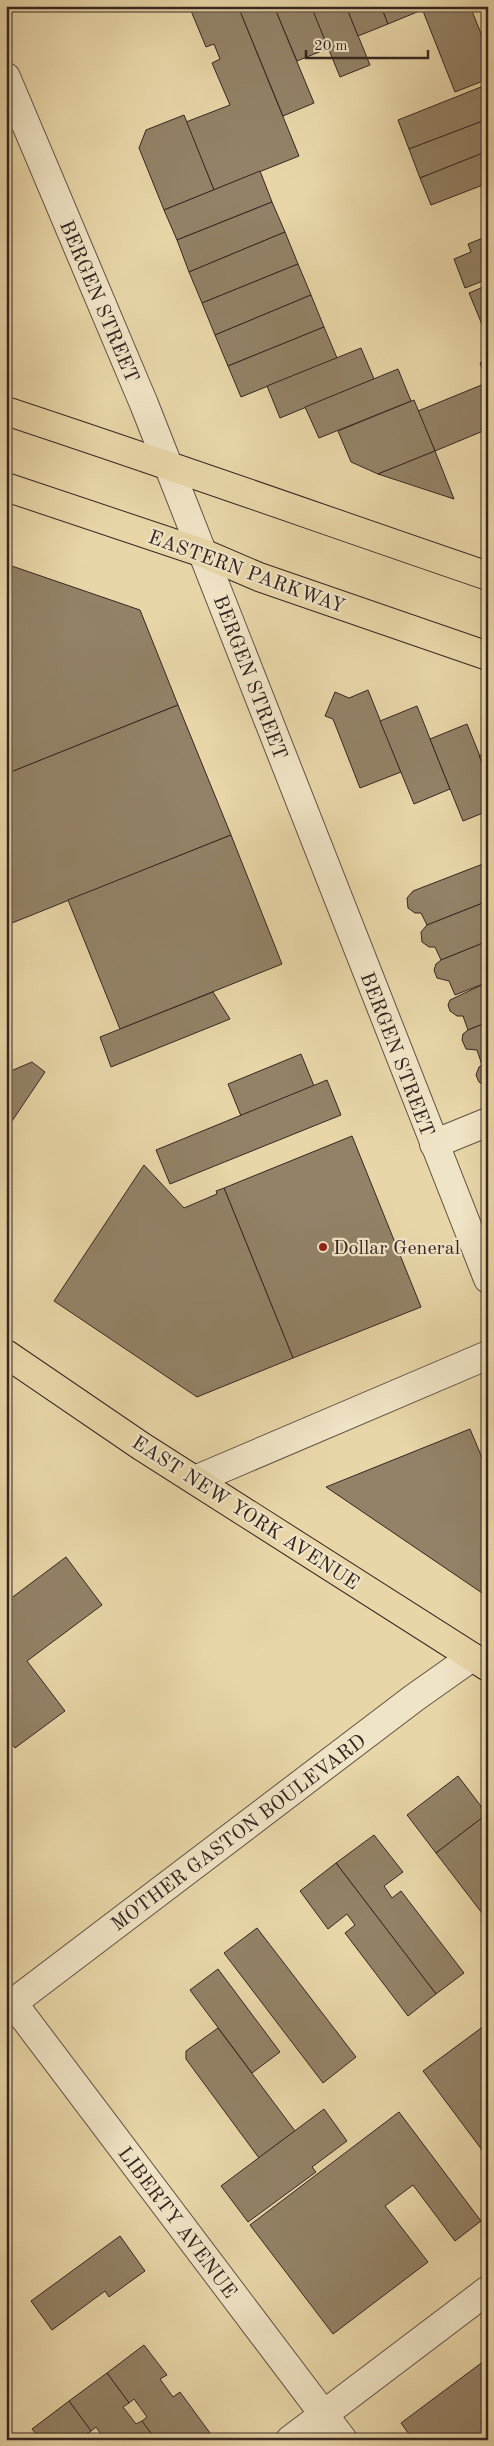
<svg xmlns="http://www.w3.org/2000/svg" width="494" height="2446" viewBox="0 0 494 2446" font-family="'Old Standard TT',serif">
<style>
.building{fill:#938267;stroke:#362621}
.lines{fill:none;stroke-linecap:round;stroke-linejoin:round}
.minor-casing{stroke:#625243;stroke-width:30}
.major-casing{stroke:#362621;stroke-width:30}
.minor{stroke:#f0e4c6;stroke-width:28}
.major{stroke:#e8d6a8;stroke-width:28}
.poi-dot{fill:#8f2418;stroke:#f0e4c6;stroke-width:2}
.labels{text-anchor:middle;stroke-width:4.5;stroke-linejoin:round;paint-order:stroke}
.street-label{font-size:20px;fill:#362621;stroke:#f0e4c6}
.poi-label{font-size:20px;fill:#362621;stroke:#f0e4c6;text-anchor:start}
</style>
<rect width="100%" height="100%" fill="#e8d6a8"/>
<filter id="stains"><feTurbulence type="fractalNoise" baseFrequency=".004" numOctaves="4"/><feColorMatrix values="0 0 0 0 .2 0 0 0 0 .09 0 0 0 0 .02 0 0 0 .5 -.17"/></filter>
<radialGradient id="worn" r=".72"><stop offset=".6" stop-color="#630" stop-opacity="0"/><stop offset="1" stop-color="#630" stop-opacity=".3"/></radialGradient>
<g class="building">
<path d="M 189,6 L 238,6 L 299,156 L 214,190 L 186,122 L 230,105 L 212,63 L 220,59 L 214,44 L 206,47 Z"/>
<path d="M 238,6 L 274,6 L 314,103 L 283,116 Z"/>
<path d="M 274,6 L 311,6 L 329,48 L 297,61 Z"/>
<path d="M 311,6 L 346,6 L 370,65 L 340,77 Z"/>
<path d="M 346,6 L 381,6 L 388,24 L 358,36 Z"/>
<path d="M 381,6 L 421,6 L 422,10 L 388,24 Z"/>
<path d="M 421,6 L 470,6 L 488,51 L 488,79 L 455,92 Z"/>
<path d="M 486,85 L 488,119 L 409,149 L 398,120 Z"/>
<path d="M 184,115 L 214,190 L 164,210 L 139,148 L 146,130 Z"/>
<path d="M 488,119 L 488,151 L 420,178 L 409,149 Z"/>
<path d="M 488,151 L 488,183 L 431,205 L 420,178 Z"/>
<path d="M 260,171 L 272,202 L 177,240 L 164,210 Z"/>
<path d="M 272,202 L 285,232 L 189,272 L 177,240 Z"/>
<path d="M 285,232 L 298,264 L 202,303 L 189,272 Z"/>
<path d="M 488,236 L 488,279 L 465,288 L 454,259 L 471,252 L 468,244 Z"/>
<path d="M 298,264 L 311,295 L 215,335 L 202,303 Z"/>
<path d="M 488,285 L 488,334 L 486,334 L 469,293 Z"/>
<path d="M 311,295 L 324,327 L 228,366 L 215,335 Z"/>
<path d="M 324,327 L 337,358 L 241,397 L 228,366 Z"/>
<path d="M 361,348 L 374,379 L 280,418 L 267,386 Z"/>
<path d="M 488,349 L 488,381 L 487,381 L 480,363 L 486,360 L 483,352 Z"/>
<path d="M 398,369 L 411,401 L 319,438 L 305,407 Z"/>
<path d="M 484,384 L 488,393 L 488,429 L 435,451 L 418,411 Z"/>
<path d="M 414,400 L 435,451 L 378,474 L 351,462 L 338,431 Z"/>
<path d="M 435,451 L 454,499 L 378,474 Z"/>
<path d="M 6,564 L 140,610 L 178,705 L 6,774 Z"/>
<path d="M 368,690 L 401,772 L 360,788 L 333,719 L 325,716 L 335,692 L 349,698 Z"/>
<path d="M 178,705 L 231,835 L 12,923 L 6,909 L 6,774 Z"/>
<path d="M 417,706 L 450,789 L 414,804 L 380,721 Z"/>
<path d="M 467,724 L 488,776 L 488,811 L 463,821 L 430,739 Z"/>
<path d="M 488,752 L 488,776 L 479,756 Z"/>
<path d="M 231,835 L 282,964 L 120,1029 L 68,900 Z"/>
<path d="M 488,862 L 488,901 L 427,925 L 421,913 L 415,913 L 408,908 L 407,898 L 413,891 Z"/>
<path d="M 488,901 L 488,941 L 441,960 L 435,947 L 429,947 L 422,942 L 421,932 L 427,925 Z"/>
<path d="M 488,941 L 488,982 L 455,995 L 449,981 L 437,978 L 434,970 L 436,964 L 441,960 Z"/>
<path d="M 488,982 L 488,1022 L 468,1030 L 463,1016 L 457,1016 L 450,1011 L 448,1005 L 450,1000 Z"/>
<path d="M 213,992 L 230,1019 L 111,1067 L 100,1037 Z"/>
<path d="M 488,1022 L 488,1062 L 482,1065 L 477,1050 L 466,1049 L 462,1040 L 463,1034 L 468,1030 Z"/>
<path d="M 301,1054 L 314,1086 L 241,1116 L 228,1084 Z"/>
<path d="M 32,1062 L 45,1072 L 6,1130 L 6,1073 Z"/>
<path d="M 488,1062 L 488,1086 L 487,1086 L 479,1082 L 476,1075 L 479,1067 Z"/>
<path d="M 327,1080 L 341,1115 L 170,1184 L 156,1150 Z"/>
<path d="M 352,1136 L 421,1307 L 293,1358 L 224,1188 Z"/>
<path d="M 144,1165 L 184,1208 L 217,1194 L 216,1191 L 224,1188 L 293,1358 L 197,1397 L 54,1301 Z"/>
<path d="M 470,1429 L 488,1472 L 488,1597 L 326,1487 Z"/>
<path d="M 66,1557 L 102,1605 L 27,1661 L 65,1711 L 15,1748 L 6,1737 L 6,1602 Z"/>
<path d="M 458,1776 L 487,1814 L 436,1853 L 407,1815 Z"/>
<path d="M 487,1814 L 488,1814 L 488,1921 L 436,1853 Z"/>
<path d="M 374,1835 L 403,1872 L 384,1886 L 392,1898 L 401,1891 L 464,1973 L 436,1994 L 336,1863 Z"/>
<path d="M 336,1863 L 436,1994 L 408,2016 L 345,1933 L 355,1925 L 347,1914 L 328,1929 L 300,1891 Z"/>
<path d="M 257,1928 L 356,2057 L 323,2083 L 224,1953 Z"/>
<path d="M 218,1969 L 280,2052 L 252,2073 L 190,1990 Z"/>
<path d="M 488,2023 L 488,2158 L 423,2071 Z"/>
<path d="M 218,2028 L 295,2131 L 259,2158 L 186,2059 L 186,2051 Z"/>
<path d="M 324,2109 L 347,2141 L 312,2167 L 316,2172 L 248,2222 L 221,2186 Z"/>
<path d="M 399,2112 L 481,2221 L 455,2241 L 413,2185 L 385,2206 L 428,2262 L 333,2334 L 250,2225 Z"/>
<path d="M 120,2236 L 145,2271 L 109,2297 L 105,2291 L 52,2330 L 31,2301 Z"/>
<path d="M 144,2345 L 167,2375 L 160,2379 L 173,2397 L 180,2392 L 210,2433 L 201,2440 L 156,2440 L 142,2421 L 147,2417 L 134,2399 L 129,2403 L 107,2373 Z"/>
<path d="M 488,2358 L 488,2440 L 413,2440 L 401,2423 Z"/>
<path d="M 107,2373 L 129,2403 L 123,2407 L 136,2424 L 142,2421 L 156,2440 L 105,2440 L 96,2427 L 91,2431 L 69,2401 Z"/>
<path d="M 69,2401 L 91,2431 L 86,2435 L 89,2440 L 41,2440 L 32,2429 Z"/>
</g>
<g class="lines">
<defs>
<g id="minor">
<path d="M 6,77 L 144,404 L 488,1279"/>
<path d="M 434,1144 L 488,1122"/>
<path d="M 195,1480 L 488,1355"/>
<path d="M 13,2003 L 343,2440"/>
<path d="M 6,2008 L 414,1698 L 472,1657"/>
<path d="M 290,2440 L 488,2290"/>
</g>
<g id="major">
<path d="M 6,411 C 167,464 327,521 488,576"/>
<path d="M 6,487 L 203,553 L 259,577 L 488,656"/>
<path d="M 6,1354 L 141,1446 L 488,1667"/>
</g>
</defs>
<use href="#minor" class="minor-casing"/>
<use href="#major" class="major-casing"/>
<use href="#minor" class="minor"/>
<use href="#major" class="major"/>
</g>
<circle class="poi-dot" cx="323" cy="1247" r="5"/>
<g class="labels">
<g class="street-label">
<text transform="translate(100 301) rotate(67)" y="7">BERGEN STREET</text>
<text transform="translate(247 571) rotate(20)" y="7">EASTERN PARKWAY</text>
<text transform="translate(251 677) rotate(69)" y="7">BERGEN STREET</text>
<text transform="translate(398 1054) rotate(69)" y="7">BERGEN STREET</text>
<text transform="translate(246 1512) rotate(33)" y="7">EAST NEW YORK AVENUE</text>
<text transform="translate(238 1832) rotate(-37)" y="7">MOTHER GASTON BOULEVARD</text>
<text transform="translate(178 2222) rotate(53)" y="7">LIBERTY AVENUE</text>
</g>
<g class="poi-label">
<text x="333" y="1254">Dollar General</text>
</g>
</g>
<rect width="494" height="2446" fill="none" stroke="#e8d6a8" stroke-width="25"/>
<rect x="8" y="8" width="479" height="2431" fill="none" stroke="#362621" stroke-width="2.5"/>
<rect x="12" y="12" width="469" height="2421" fill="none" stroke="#362621"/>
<path d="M306 50v8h122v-8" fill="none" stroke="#362621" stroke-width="2.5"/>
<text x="314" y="50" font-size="15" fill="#362621" stroke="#f0e4c6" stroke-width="4" paint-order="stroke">20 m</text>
<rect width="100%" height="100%" filter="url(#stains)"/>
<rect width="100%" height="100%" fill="url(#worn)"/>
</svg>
